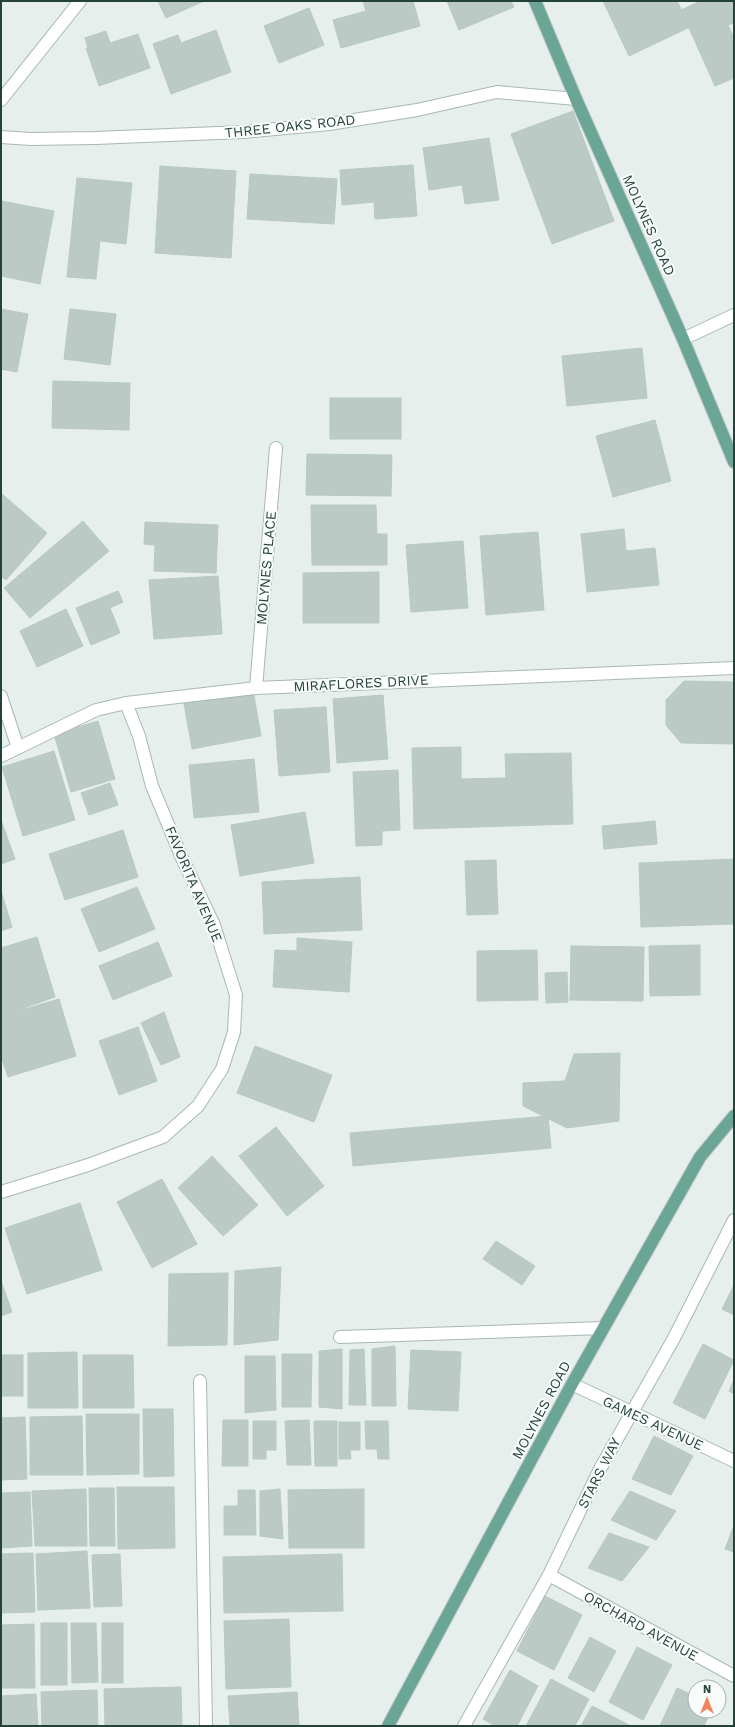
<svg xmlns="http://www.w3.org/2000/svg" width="735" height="1727" viewBox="0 0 735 1727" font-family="'Work Sans',sans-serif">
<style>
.building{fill:#bbcac4;stroke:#b8c9c2}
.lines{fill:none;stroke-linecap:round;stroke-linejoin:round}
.minor-casing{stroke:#a8b8b2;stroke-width:14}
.major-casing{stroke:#c2cac8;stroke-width:14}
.minor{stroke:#fff;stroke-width:12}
.major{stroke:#6aa596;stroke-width:12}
.labels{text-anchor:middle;stroke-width:4;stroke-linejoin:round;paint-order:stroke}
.street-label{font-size:14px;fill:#24423a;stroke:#f7fbf9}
</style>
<rect width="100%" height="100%" fill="#e6efeb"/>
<g class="building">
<path d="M 158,1 L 204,1 L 166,18 Z"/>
<path d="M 363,1 L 413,1 L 420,26 L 341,48 L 333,20 L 366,11 Z"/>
<path d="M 447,1 L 511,1 L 514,7 L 459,30 Z"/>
<path d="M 603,1 L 677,1 L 690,27 L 629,56 Z"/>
<path d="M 701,1 L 734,1 L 734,23 L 728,25 L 734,38 L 734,78 L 715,86 L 681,10 Z"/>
<path d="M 309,8 L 324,45 L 279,63 L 264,26 Z"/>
<path d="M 216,30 L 231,72 L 171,94 L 153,44 L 178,35 L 181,43 Z"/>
<path d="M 106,31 L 110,43 L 138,34 L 150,68 L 99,86 L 86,48 L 88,48 L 85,38 Z"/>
<path d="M 573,111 L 614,221 L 552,244 L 511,134 Z"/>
<path d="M 489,138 L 499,200 L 465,204 L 462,185 L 429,190 L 423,148 Z"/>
<path d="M 413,165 L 417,216 L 375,219 L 374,202 L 342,205 L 340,170 Z"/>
<path d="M 160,166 L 236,171 L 231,258 L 155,253 Z"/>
<path d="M 250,174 L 337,179 L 334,224 L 247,219 Z"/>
<path d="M 77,178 L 132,183 L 126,244 L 100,241 L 96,279 L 67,277 Z"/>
<path d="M 1,201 L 54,211 L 40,284 L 1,276 Z"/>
<path d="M 1,309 L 28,314 L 17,372 L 1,369 Z"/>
<path d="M 70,309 L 116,314 L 110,365 L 64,359 Z"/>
<path d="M 642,348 L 647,398 L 567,406 L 562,356 Z"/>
<path d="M 53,381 L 130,383 L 129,430 L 52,428 Z"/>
<rect x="330" y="398" width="71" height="41"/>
<path d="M 655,420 L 671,481 L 613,497 L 596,436 Z"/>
<path d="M 307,454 L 392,455 L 391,496 L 306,495 Z"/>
<path d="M 1,493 L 47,533 L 6,580 L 1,576 Z"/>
<path d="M 311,505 L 376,505 L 377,534 L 387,534 L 387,565 L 312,565 Z"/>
<path d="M 83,521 L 109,551 L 30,618 L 4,588 Z"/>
<path d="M 145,522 L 218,525 L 216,573 L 154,571 L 155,545 L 144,544 Z"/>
<path d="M 624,529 L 626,551 L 655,548 L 659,585 L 587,592 L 581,534 Z"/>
<path d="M 538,532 L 544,610 L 486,615 L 480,536 Z"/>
<path d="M 463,541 L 468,608 L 411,612 L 406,545 Z"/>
<path d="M 379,572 L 379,623 L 303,623 L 303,573 Z"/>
<path d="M 218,576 L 222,634 L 154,639 L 149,580 Z"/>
<path d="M 118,591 L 123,602 L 110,608 L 120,633 L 91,645 L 76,608 Z"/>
<path d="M 66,609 L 83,646 L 37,667 L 20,631 Z"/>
<path d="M 684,681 L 734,682 L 734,744 L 681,743 L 666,725 L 666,700 Z"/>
<path d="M 253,690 L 261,736 L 192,749 L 184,703 Z"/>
<path d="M 383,695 L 388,759 L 337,763 L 333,699 Z"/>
<path d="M 326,707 L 330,772 L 279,776 L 274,710 Z"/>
<path d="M 98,721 L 115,779 L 71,792 L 54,734 Z"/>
<path d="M 461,747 L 461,779 L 506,778 L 505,754 L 571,753 L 573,824 L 414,829 L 412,748 Z"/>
<path d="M 54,751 L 75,820 L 23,836 L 2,767 Z"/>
<path d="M 254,759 L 259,812 L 194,818 L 189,765 Z"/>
<path d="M 398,770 L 400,830 L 382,831 L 382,845 L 356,846 L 353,772 Z"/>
<path d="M 110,783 L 118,805 L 89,815 L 81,793 Z"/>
<path d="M 305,812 L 314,863 L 240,876 L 231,825 Z"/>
<path d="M 1,820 L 15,859 L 1,864 Z"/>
<path d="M 655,821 L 657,844 L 604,849 L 602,826 Z"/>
<path d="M 123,830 L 138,877 L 65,900 L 49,854 Z"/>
<path d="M 734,859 L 734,924 L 641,927 L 639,863 Z"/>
<path d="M 496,860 L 498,914 L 467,915 L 465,861 Z"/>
<path d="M 360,877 L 362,930 L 264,934 L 262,882 Z"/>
<path d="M 137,887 L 155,929 L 99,952 L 81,909 Z"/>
<path d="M 1,891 L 12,927 L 1,931 Z"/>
<path d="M 37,937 L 55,997 L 1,1016 L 1,948 Z"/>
<path d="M 297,938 L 352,942 L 349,992 L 273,987 L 275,950 L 297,951 Z"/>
<path d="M 158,942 L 172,976 L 113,1000 L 99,966 Z"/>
<path d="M 700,945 L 700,995 L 650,996 L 649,946 Z"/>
<path d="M 571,946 L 644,947 L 643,1001 L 570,1000 Z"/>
<path d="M 537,950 L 538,1000 L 477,1001 L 477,951 Z"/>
<path d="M 567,972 L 568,1002 L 546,1003 L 545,973 Z"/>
<path d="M 59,999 L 76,1056 L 8,1077 L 1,1056 L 1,1016 Z"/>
<path d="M 164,1012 L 180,1057 L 161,1065 L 141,1023 Z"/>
<path d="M 138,1027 L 157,1081 L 119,1095 L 99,1041 Z"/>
<path d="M 255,1046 L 332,1075 L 314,1122 L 237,1093 Z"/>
<path d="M 620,1053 L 619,1121 L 567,1128 L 523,1106 L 523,1083 L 565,1081 L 574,1054 Z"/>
<path d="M 548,1116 L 551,1148 L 353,1166 L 350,1133 Z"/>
<path d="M 276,1127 L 324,1186 L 287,1216 L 239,1156 Z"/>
<path d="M 212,1156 L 258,1205 L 223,1236 L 178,1188 Z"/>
<path d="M 162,1179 L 197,1244 L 152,1268 L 117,1202 Z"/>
<path d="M 80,1203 L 102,1270 L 27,1294 L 5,1228 Z"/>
<path d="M 496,1241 L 535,1266 L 522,1285 L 483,1259 Z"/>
<path d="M 281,1267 L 278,1340 L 234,1345 L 235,1271 Z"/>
<path d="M 228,1273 L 227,1345 L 168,1346 L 169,1274 Z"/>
<path d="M 1,1281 L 12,1312 L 1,1316 Z"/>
<path d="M 734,1285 L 734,1315 L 722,1309 Z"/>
<path d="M 703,1344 L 734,1360 L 705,1419 L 673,1403 Z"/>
<path d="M 395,1346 L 396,1406 L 372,1406 L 372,1349 Z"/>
<path d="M 342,1349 L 342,1409 L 319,1407 L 319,1351 Z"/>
<path d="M 364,1349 L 366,1405 L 349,1405 L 350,1350 Z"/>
<path d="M 411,1350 L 461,1352 L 458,1411 L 408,1409 Z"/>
<path d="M 77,1352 L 78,1408 L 28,1408 L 28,1353 Z"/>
<path d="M 282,1354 L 312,1354 L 311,1407 L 282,1407 Z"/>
<rect x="1" y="1355" width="22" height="41"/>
<path d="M 83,1355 L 133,1355 L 134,1408 L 83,1408 Z"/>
<path d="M 245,1356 L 275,1356 L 276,1410 L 245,1413 Z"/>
<path d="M 734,1380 L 734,1394 L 729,1391 Z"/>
<path d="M 143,1409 L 173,1409 L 174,1476 L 144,1477 Z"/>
<path d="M 86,1414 L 139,1414 L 139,1474 L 87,1475 Z"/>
<path d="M 82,1416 L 83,1475 L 30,1475 L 30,1417 Z"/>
<path d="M 25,1417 L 27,1479 L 1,1480 L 1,1418 Z"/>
<path d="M 223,1420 L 248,1420 L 248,1466 L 222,1466 Z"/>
<path d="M 309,1420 L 311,1465 L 287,1465 L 285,1421 Z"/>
<path d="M 253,1421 L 276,1421 L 276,1450 L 266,1450 L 266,1459 L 253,1459 Z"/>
<path d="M 314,1421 L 337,1421 L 337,1466 L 315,1466 Z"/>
<path d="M 365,1421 L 388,1421 L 389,1459 L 378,1459 L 377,1449 L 366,1449 Z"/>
<path d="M 339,1422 L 360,1422 L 360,1450 L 350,1450 L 351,1459 L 339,1459 Z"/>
<path d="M 654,1436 L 693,1456 L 671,1495 L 632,1479 Z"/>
<path d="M 117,1487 L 174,1487 L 175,1548 L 118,1549 Z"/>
<path d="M 89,1488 L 114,1488 L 115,1546 L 90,1546 Z"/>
<path d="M 86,1489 L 87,1546 L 35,1546 L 32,1491 Z"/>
<path d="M 280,1489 L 283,1539 L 260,1536 L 260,1491 Z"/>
<path d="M 364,1489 L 364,1548 L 289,1548 L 288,1490 Z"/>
<path d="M 238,1490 L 255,1490 L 256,1535 L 224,1535 L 224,1506 L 238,1506 Z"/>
<path d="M 630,1491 L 676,1511 L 656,1540 L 611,1520 Z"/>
<path d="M 30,1492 L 32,1546 L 1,1548 L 1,1493 Z"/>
<path d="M 734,1525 L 734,1552 L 725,1549 Z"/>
<path d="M 609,1533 L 649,1547 L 622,1581 L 588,1568 Z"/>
<path d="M 87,1551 L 90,1608 L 38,1610 L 36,1554 Z"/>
<path d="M 33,1553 L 35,1612 L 1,1613 L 1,1554 Z"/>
<path d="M 120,1554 L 122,1606 L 94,1607 L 92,1555 Z"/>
<path d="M 342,1554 L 343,1611 L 224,1613 L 223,1557 Z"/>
<path d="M 545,1596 L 582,1615 L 554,1670 L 517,1651 Z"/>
<path d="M 289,1619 L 291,1687 L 226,1689 L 224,1621 Z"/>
<rect x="41" y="1623" width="26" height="62"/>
<path d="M 71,1623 L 96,1623 L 98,1682 L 72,1683 Z"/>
<rect x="102" y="1623" width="21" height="60"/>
<path d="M 34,1624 L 35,1688 L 1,1688 L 1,1625 Z"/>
<path d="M 590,1637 L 616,1651 L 594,1692 L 568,1678 Z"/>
<path d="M 637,1647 L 672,1665 L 643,1720 L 609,1702 Z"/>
<path d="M 510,1670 L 538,1686 L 517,1726 L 495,1726 L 483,1719 Z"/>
<path d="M 551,1679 L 589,1699 L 575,1726 L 526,1726 Z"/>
<path d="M 181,1687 L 182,1726 L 105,1726 L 104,1689 Z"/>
<path d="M 677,1688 L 695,1696 L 695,1711 L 711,1711 L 704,1726 L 660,1726 Z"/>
<path d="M 97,1690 L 98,1726 L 42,1726 L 41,1692 Z"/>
<path d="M 297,1692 L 299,1726 L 230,1726 L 228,1696 Z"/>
<path d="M 36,1694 L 38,1726 L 1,1726 L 1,1696 Z"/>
<path d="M 592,1706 L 604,1712 L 631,1726 L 581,1726 Z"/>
</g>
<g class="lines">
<defs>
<g id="minor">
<path d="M 1,100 L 80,1"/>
<path d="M 1,137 L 31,139 L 95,138 L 243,132 L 329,124 L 417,110 L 497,92 L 576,99"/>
<path d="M 683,339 L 734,315"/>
<path d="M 256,688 L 276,448"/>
<path d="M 1,696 L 18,748"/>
<path d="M 1,756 L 96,710 L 126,703 L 256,688 L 734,668"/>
<path d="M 1,1192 L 88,1165 L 163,1137 L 198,1106 L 222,1069 L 234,1032 L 236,995 L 214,925 L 182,858 L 152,786 L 139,736 L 126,703"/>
<path d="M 340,1337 L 603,1328"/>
<path d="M 200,1381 L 206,1726"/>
<path d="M 572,1384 L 734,1461"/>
<path d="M 549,1575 L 734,1676"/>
<path d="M 464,1726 L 549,1575 L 600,1469 L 674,1338 L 734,1220"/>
</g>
<g id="major">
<path d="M 535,1 L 576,99 L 683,339 L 734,462"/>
<path d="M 388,1726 L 572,1384 L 635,1272 L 700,1157 L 734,1116"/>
</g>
</defs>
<use href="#minor" class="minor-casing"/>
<use href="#major" class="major-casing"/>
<use href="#minor" class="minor"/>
<use href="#major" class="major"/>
</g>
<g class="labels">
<g class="street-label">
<text transform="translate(290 126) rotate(-6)" y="5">THREE OAKS ROAD</text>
<text transform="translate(649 225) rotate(66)" y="5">MOLYNES ROAD</text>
<text transform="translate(266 568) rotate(-85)" y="5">MOLYNES PLACE</text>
<text transform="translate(361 683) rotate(-3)" y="5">MIRAFLORES DRIVE</text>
<text transform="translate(194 884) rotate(67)" y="5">FAVORITA AVENUE</text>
<text transform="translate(541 1410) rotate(-62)" y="5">MOLYNES ROAD</text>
<text transform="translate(653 1423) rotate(25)" y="5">GAMES AVENUE</text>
<text transform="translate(599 1473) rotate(-63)" y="5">STARS WAY</text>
<text transform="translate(641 1626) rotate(29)" y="5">ORCHARD AVENUE</text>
</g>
</g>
<rect width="735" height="1727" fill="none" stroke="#24423a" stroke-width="4"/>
<g transform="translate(707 1699)"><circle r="19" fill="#f7fbf9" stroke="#a3b1ad"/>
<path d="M0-3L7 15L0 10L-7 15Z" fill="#f4845f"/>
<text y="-6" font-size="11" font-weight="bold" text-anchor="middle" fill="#24423a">N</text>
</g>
</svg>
